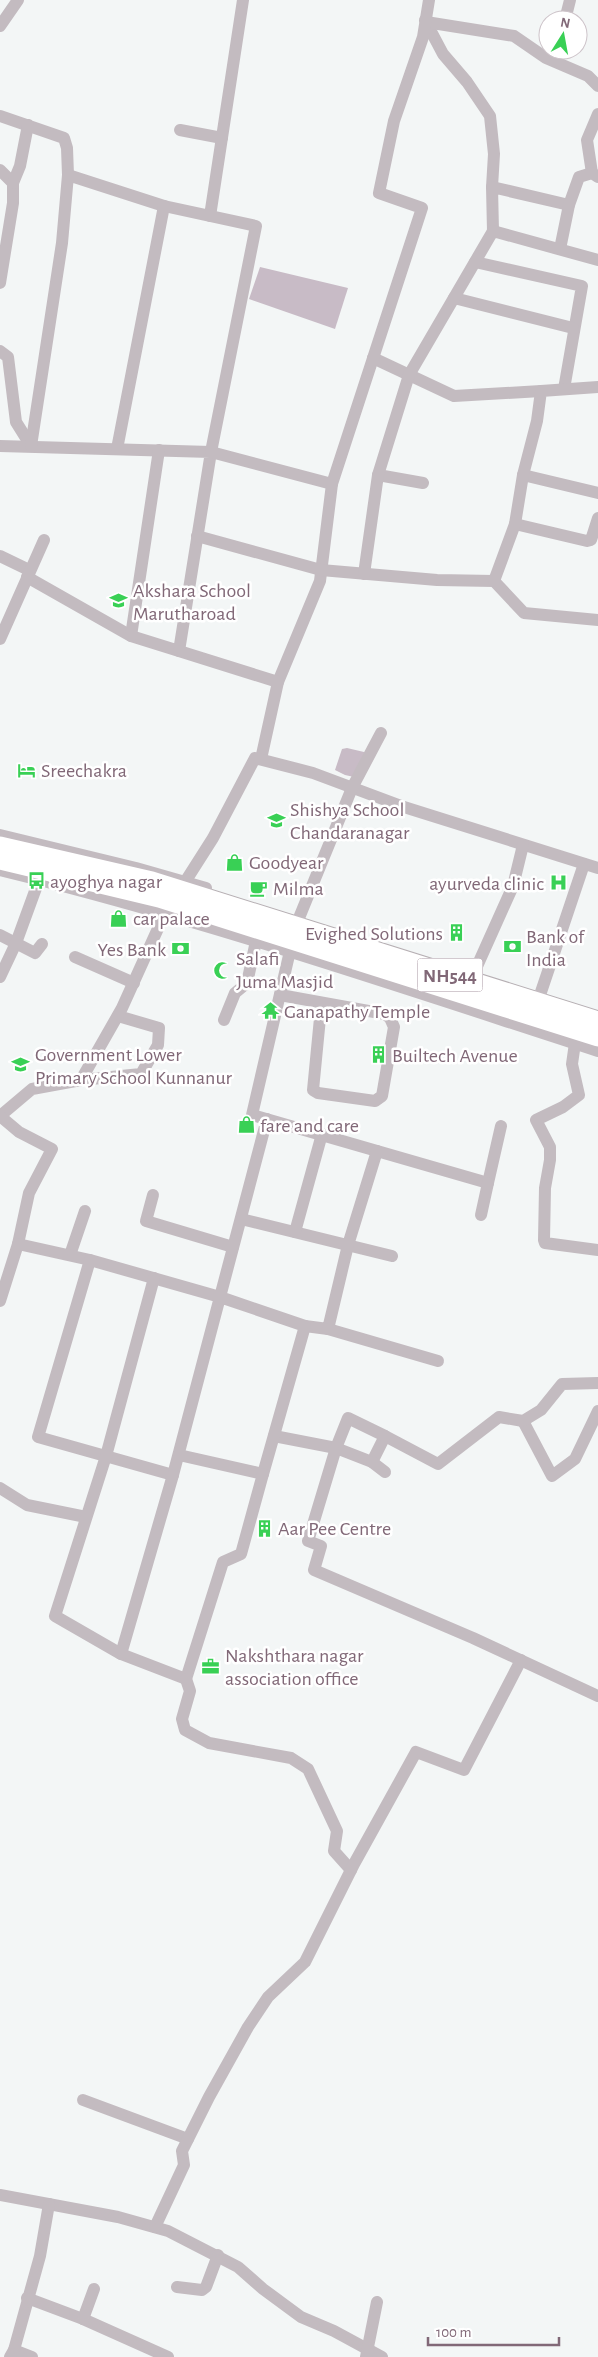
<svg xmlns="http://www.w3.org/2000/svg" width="598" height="2357" viewBox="0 0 598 2357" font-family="'Alegreya Sans',sans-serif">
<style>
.water{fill:#c8bbc6}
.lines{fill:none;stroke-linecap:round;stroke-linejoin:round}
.highway-casing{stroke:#b6afb3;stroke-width:21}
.minor{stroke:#c3bbc0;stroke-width:12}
.highway{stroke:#fff;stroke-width:19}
.labels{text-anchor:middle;stroke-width:5;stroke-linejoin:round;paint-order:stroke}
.shield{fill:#fff;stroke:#a795a0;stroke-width:1}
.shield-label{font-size:19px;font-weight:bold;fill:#816877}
.poi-label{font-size:20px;fill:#816877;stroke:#fff;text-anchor:start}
</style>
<rect width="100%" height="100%" fill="#f3f6f6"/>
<g class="water">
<path d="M 260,267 L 348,288 L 335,329 L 249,299 Z"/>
<path d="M 347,748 L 364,752 L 364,758 L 354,777 L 345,775 L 335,770 L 342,749 Z"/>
</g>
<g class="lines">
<defs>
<g id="highway">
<path d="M 0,846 L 152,881 L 598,1021"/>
<path d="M 0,860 L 159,898 L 598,1037"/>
</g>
</defs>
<use href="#highway" class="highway-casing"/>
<g class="minor">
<path d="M 425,20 L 443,54 L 467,82 L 490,116 L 494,154 L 492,187"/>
<path d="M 565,20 L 570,0"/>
<path d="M 426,22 L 514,36 L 546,58 L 588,76 L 598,86"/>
<path d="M 0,26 L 18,0"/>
<path d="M 0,116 L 64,138 L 67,148 L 68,175"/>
<path d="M 180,130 L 222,138"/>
<path d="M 0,170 L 13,183 L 13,203 L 0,283"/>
<path d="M 592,173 L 587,140 L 598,114"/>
<path d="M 13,183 L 20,166 L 28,125"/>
<path d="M 210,216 L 243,0"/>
<path d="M 493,231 L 492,187 L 569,205"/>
<path d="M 560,249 L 569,205 L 579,177 L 592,173 L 598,177"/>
<path d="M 475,262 L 582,286 L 564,389"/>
<path d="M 454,298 L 573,328"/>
<path d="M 0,351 L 8,357 L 16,422 L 31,446"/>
<path d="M 373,358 L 454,396 L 541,391"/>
<path d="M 0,446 L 211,452 L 179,651 L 131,636 L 27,577"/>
<path d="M 31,446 L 62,243 L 68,175 L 164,206 L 256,226 L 211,452 L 332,484 L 320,581 L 278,682"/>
<path d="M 117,449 L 164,206"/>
<path d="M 378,475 L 423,483"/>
<path d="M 523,475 L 598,493"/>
<path d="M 332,484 L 422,208 L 379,193 L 394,121 L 423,37 L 429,0"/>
<path d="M 515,524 L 587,541 L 591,540 L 598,518"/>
<path d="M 197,536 L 321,570 L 437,580 L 494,581 L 524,613 L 598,620"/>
<path d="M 0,556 L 29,570"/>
<path d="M 364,574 L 378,475 L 409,375 L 493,231 L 598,260"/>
<path d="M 494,581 L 515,524 L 523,475 L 537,421 L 541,391 L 598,387"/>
<path d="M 131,636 L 159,450"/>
<path d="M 0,639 L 44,540"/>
<path d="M 179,651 L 278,682 L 261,759"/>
<path d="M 0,835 L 136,868 L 206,888"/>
<path d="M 0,870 C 202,919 400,987 598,1051"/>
<path d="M 185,882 L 213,838 L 255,758 L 313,773 L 404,807 L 598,868"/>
<path d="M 299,918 L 352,788 L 381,733"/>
<path d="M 0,935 L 35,953 L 42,944"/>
<path d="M 290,951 L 252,1115 L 488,1183 L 501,1126"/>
<path d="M 75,957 L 134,983"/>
<path d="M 474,973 L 513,886 L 523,845"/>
<path d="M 0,977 L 16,943 L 39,880"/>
<path d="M 280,995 L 385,1014 L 390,1018 L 394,1027 L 382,1096 L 375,1101 L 318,1093 L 313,1090 L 320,1018"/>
<path d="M 540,995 L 584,864"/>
<path d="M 224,1020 L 235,993 L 247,983 L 256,941"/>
<path d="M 575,1043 L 572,1064 L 579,1095 L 563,1107 L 536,1120 L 550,1147 L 550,1160 L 545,1188 L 544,1240 L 545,1243 L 598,1250"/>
<path d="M 81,1080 L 141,1074 L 158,1045 L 159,1028 L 118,1016"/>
<path d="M 0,1116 L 32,1089 L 81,1080 L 122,1008 L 165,913"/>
<path d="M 0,1116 L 19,1132 L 52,1149 L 29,1193 L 18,1244"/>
<path d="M 153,1195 L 146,1221 L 233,1247"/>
<path d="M 481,1215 L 488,1183"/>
<path d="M 241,1219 L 392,1256"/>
<path d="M 295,1232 L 322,1134"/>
<path d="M 70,1255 L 85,1211"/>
<path d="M 0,1301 L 18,1244 L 90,1260"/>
<path d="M 305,1326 L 328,1329 L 348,1245 L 377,1151"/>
<path d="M 328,1329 L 438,1361"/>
<path d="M 523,1421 L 552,1476 L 575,1459 L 598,1411"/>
<path d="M 274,1436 L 336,1448 L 372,1462 L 385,1436 L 438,1464 L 499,1417 L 523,1421 L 541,1410 L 562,1384 L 598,1383"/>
<path d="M 385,1436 L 348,1418 L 336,1448 L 308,1541 L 321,1546 L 314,1570 L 473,1638 L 598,1696"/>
<path d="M 179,1455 L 263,1474 L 305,1326 L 220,1297 L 90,1260 L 38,1437 L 173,1475 L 267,1119"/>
<path d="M 372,1462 L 385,1472"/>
<path d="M 173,1475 L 121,1654 L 186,1679 L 223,1562 L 241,1554 L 263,1474"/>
<path d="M 0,1488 L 27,1505 L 86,1517"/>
<path d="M 121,1654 L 55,1616 L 106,1456 L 154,1278"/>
<path d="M 186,1679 L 190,1691 L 182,1719 L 185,1730 L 209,1743 L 291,1758 L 308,1769 L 337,1831 L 334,1851 L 351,1870"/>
<path d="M 83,2100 L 188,2139"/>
<path d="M 0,2195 L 118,2217 L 168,2231 L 238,2267 L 263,2289 L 301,2317 L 334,2331 L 382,2357"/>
<path d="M 155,2227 L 184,2165 L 182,2151 L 209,2097 L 248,2027 L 268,1997 L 305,1962 L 354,1864 L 416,1752 L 464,1770 L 521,1660"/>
<path d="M 177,2287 L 202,2290 L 206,2287 L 218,2255"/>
<path d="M 27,2298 L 83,2319 L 168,2357"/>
<path d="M 83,2319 L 94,2289"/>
<path d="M 14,2350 L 32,2357"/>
<path d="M 10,2357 L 14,2350 L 40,2256 L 49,2204"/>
<path d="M 366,2357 L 377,2302"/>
</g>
<use href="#highway" class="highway"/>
</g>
<defs>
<symbol id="school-bare" viewBox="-9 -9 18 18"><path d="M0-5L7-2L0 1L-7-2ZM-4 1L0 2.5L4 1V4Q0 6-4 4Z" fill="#39d055" stroke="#fff" stroke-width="2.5" paint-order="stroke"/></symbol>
<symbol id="hotel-bare" viewBox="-9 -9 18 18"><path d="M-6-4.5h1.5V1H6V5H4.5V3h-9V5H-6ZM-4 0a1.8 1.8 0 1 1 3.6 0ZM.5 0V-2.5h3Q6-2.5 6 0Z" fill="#39d055" stroke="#fff" stroke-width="2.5" paint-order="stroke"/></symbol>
<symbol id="shop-bare" viewBox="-9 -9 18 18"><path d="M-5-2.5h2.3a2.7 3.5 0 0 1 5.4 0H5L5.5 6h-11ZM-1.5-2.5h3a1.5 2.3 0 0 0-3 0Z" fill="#39d055" stroke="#fff" stroke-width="2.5" paint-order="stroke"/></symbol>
<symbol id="bus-bare" viewBox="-9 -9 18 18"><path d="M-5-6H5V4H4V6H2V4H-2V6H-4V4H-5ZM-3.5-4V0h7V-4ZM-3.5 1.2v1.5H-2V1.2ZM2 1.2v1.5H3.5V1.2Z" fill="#39d055" stroke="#fff" stroke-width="2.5" paint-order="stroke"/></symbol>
<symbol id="hospital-bare" viewBox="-9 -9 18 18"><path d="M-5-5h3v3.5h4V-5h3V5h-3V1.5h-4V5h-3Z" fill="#39d055" stroke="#fff" stroke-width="2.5" paint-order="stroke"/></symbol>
<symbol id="cafe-bare" viewBox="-9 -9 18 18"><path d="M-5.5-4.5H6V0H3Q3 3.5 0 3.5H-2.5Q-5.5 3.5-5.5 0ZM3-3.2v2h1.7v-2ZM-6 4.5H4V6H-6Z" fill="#39d055" stroke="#fff" stroke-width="2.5" paint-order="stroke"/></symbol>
<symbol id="building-bare" viewBox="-9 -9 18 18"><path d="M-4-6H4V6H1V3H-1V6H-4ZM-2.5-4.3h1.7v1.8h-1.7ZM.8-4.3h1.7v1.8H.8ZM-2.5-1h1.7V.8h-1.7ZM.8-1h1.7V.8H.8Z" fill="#39d055" stroke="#fff" stroke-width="2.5" paint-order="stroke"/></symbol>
<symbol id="bank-bare" viewBox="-9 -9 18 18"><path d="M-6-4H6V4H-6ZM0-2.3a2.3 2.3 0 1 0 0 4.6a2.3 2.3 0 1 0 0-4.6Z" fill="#39d055" stroke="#fff" stroke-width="2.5" paint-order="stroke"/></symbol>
<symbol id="mosque-bare" viewBox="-9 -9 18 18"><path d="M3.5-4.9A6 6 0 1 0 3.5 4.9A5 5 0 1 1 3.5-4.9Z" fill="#39d055" stroke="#fff" stroke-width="2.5" paint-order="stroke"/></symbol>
<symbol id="temple-bare" viewBox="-9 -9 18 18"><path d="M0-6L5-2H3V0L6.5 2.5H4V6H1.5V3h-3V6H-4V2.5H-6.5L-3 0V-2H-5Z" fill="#39d055" stroke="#fff" stroke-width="2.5" paint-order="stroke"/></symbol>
<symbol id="office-bare" viewBox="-9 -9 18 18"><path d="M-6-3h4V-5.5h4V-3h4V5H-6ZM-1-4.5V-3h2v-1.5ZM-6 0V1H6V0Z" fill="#39d055" stroke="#fff" stroke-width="2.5" paint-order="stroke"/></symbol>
</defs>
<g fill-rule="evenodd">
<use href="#school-bare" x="106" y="588" width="25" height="25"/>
<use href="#hotel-bare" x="14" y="758" width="25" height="25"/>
<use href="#school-bare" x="264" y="808" width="25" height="25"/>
<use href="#shop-bare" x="222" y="850" width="25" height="25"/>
<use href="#bus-bare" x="24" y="868" width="25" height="25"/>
<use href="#hospital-bare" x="546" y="870" width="25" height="25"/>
<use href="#cafe-bare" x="246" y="876" width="25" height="25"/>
<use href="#shop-bare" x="106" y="906" width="25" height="25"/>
<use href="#building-bare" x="444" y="920" width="25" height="25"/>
<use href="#bank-bare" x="500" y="934" width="25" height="25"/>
<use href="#bank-bare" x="168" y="936" width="25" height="25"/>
<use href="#mosque-bare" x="210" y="958" width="25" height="25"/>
<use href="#temple-bare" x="258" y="998" width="25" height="25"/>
<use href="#building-bare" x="366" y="1042" width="25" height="25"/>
<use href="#school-bare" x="8" y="1052" width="25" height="25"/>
<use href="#shop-bare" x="234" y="1112" width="25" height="25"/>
<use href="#building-bare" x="252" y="1516" width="25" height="25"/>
<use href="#office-bare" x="198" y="1654" width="25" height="25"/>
</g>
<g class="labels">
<rect class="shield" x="417.5" y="958.5" width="65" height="33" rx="4"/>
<g class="shield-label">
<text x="450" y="982">NH544</text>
</g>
<g class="poi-label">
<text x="133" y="597">Akshara School<tspan x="133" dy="23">Marutharoad</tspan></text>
<text x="41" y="777">Sreechakra</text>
<text x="290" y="816">Shishya School<tspan x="290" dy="23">Chandaranagar</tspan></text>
<text x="249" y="869">Goodyear</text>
<text x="50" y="888">ayoghya nagar</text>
<text x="544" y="890" text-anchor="end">ayurveda clinic</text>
<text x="273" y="895">Milma</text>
<text x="133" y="925">car palace</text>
<text x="443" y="940" text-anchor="end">Evighed Solutions</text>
<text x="526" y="943">Bank of<tspan x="526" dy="23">India</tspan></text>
<text x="166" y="956" text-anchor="end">Yes Bank</text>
<text x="236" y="965">Salafi<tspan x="236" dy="23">Juma Masjid</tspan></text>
<text x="284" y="1018">Ganapathy Temple</text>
<text x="35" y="1061">Government Lower<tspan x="35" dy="23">Primary School Kunnanur</tspan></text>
<text x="392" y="1062">Builtech Avenue</text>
<text x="260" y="1132">fare and care</text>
<text x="278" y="1535">Aar Pee Centre</text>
<text x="225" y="1662">Nakshthara nagar<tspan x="225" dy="23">association office</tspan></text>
</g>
</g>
<g transform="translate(563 35) rotate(11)"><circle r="24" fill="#ffffff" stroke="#cdc3c9"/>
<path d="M0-4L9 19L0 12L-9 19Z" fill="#39d055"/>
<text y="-8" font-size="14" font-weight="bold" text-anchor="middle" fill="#816877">N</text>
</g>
<path d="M428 2337v8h131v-8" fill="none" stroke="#816877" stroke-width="2.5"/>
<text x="436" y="2337" font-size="15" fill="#816877" stroke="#ffffff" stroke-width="4" paint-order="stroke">100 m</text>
</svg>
